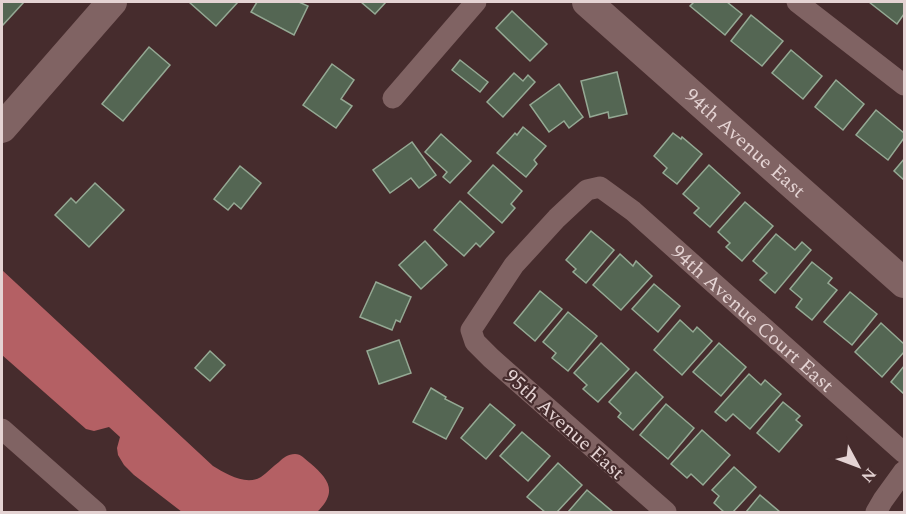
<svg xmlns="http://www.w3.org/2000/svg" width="906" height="514" viewBox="0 0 906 514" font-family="Spectral,serif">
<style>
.water{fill:#b46064}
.building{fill:#546653;stroke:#95a994;stroke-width:1.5}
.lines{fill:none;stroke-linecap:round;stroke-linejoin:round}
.street{stroke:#806363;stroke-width:21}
.secondary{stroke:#806363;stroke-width:30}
.labels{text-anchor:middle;stroke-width:4.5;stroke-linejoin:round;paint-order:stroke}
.street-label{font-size:20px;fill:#e4d3d3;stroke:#462c2d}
</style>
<rect width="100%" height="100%" fill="#462c2d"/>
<path class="water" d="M 2,270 L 213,466 C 226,474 246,486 261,477 C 267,473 273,466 279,462 C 283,458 288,454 295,454 C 301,454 305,459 310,463 C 329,479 338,492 317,512 L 182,512 L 134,475 L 124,465 L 118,455 L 117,448 L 120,437 L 109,427 L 94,431 L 86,429 L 2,355 Z"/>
<g class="building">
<path d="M 2,2 L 24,2 L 2,26 Z"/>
<path d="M 189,2 L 238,2 L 216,26 Z"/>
<path d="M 257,2 L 299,2 L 308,6 L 294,35 L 251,12 Z"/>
<path d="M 361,2 L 386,2 L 375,14 Z"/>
<path d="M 694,2 L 727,2 L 742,14 L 725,35 L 690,6 Z"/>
<path d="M 869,2 L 904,2 L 904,14 L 897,24 Z"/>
<path d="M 512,11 L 547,44 L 530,61 L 496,28 Z"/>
<path d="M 751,15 L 783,41 L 762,66 L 731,41 Z"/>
<path d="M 149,47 L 170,65 L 123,121 L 102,104 Z"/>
<path d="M 791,50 L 822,76 L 803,99 L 772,73 Z"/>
<path d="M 460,60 L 488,82 L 480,92 L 452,70 Z"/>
<path d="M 332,64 L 354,80 L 341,99 L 352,106 L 336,128 L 303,105 Z"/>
<path d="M 617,72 L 627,114 L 609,118 L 608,112 L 590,117 L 581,81 Z"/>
<path d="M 514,73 L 523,81 L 528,75 L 535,82 L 503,117 L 487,102 Z"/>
<path d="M 836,80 L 864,104 L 843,130 L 815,107 Z"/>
<path d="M 559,84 L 583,117 L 569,128 L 564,121 L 549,132 L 530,105 Z"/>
<path d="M 876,110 L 904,133 L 904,138 L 888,160 L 856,135 Z"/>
<path d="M 523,127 L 546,146 L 534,160 L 537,164 L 526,177 L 497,153 L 515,133 L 517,135 Z"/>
<path d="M 673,133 L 681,139 L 682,137 L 702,154 L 677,184 L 663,173 L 667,168 L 654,156 Z"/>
<path d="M 441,134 L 471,161 L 450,183 L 443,177 L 447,172 L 425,152 Z"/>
<path d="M 412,142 L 436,175 L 419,188 L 411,178 L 390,193 L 373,170 Z"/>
<path d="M 904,159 L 904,180 L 894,171 Z"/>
<path d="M 493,165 L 522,191 L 511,204 L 515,208 L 502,223 L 468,193 Z"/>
<path d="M 709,165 L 740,193 L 710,227 L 694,213 L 699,208 L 683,194 Z"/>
<path d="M 240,166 L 261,183 L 241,209 L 234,203 L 228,210 L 214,199 Z"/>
<path d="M 95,183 L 124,210 L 89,247 L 55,215 L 71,198 L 76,203 Z"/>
<path d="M 460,201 L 494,232 L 480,247 L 476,243 L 464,256 L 434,230 Z"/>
<path d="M 745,202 L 773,226 L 742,261 L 726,247 L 730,243 L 718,232 Z"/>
<path d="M 591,231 L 614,250 L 586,283 L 573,272 L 576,269 L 566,260 Z"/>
<path d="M 776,234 L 795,250 L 802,242 L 811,250 L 775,293 L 760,280 L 767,273 L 753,261 Z"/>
<path d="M 425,241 L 447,265 L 421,289 L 399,265 Z"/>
<path d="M 620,254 L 633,266 L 636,261 L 652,276 L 621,310 L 593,285 Z"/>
<path d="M 812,262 L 832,278 L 828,283 L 837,290 L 812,320 L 796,307 L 802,299 L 790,289 Z"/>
<path d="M 376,282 L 411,297 L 400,322 L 396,320 L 392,330 L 360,317 Z"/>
<path d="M 654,284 L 680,306 L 658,332 L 632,309 Z"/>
<path d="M 540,291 L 562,309 L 535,341 L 514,323 Z"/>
<path d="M 850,292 L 877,314 L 852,345 L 824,322 Z"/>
<path d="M 568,312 L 597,336 L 568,371 L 552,358 L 556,353 L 543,342 Z"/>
<path d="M 680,320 L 693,332 L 697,327 L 712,341 L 682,375 L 654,350 Z"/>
<path d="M 881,323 L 904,344 L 904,352 L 882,377 L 855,352 Z"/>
<path d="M 399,340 L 411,373 L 379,384 L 367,351 Z"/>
<path d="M 601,343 L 629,369 L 598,402 L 583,389 L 587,385 L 574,373 Z"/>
<path d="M 719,343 L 746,367 L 721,396 L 693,372 Z"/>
<path d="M 210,351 L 225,365 L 210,381 L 195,368 Z"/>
<path d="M 904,366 L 904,394 L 891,382 Z"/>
<path d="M 636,372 L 663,397 L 633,430 L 618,417 L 621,413 L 609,402 Z"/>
<path d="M 749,374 L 761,385 L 765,380 L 781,394 L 750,429 L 733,414 L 726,421 L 715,412 Z"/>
<path d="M 431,388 L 446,397 L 445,399 L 463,408 L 446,439 L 413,422 Z"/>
<path d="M 783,402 L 800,416 L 796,420 L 802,425 L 779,452 L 757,433 Z"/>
<path d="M 490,404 L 515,425 L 486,459 L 461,438 Z"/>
<path d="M 666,404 L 694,428 L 668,459 L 640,435 Z"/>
<path d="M 702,430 L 730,455 L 703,485 L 691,474 L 687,478 L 671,464 Z"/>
<path d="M 522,432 L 550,456 L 528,481 L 500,456 Z"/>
<path d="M 558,463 L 582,485 L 557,512 L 545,512 L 527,497 Z"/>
<path d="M 734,467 L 756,487 L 733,512 L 724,512 L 714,503 L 719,496 L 712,490 Z"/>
<path d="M 587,490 L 613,512 L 568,512 Z"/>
<path d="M 760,495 L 780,512 L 746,512 Z"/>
</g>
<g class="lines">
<g class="street">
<path d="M 797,2 L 904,85"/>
<path d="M 393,98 L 476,2"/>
<path d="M 2,429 L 96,512"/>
<path id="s1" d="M 666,512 L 491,358 L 475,342 L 471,330 L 514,265 L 557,218 L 587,190 L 600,187 L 633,211 L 904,453"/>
<path d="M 876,512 L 883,500 L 904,471"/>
</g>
<g class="secondary">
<path id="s2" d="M 587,2 L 904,283"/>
<path d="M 2,128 L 112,2"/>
</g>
</g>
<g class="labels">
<g class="street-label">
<text dy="7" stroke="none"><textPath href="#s2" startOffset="212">94th Avenue East</textPath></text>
<text dy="7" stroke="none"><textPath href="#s1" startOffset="666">94th Avenue Court East</textPath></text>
<text transform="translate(565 424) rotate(42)" y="7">95th Avenue East</text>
</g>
</g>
<rect width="906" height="514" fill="none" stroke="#e4d3d3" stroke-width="6"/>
<g transform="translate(858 466) rotate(131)" stroke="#462c2d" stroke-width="4.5" paint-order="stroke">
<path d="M0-4.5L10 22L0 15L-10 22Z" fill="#e4d3d3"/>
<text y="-9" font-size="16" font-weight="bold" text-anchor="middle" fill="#e4d3d3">N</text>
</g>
</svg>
